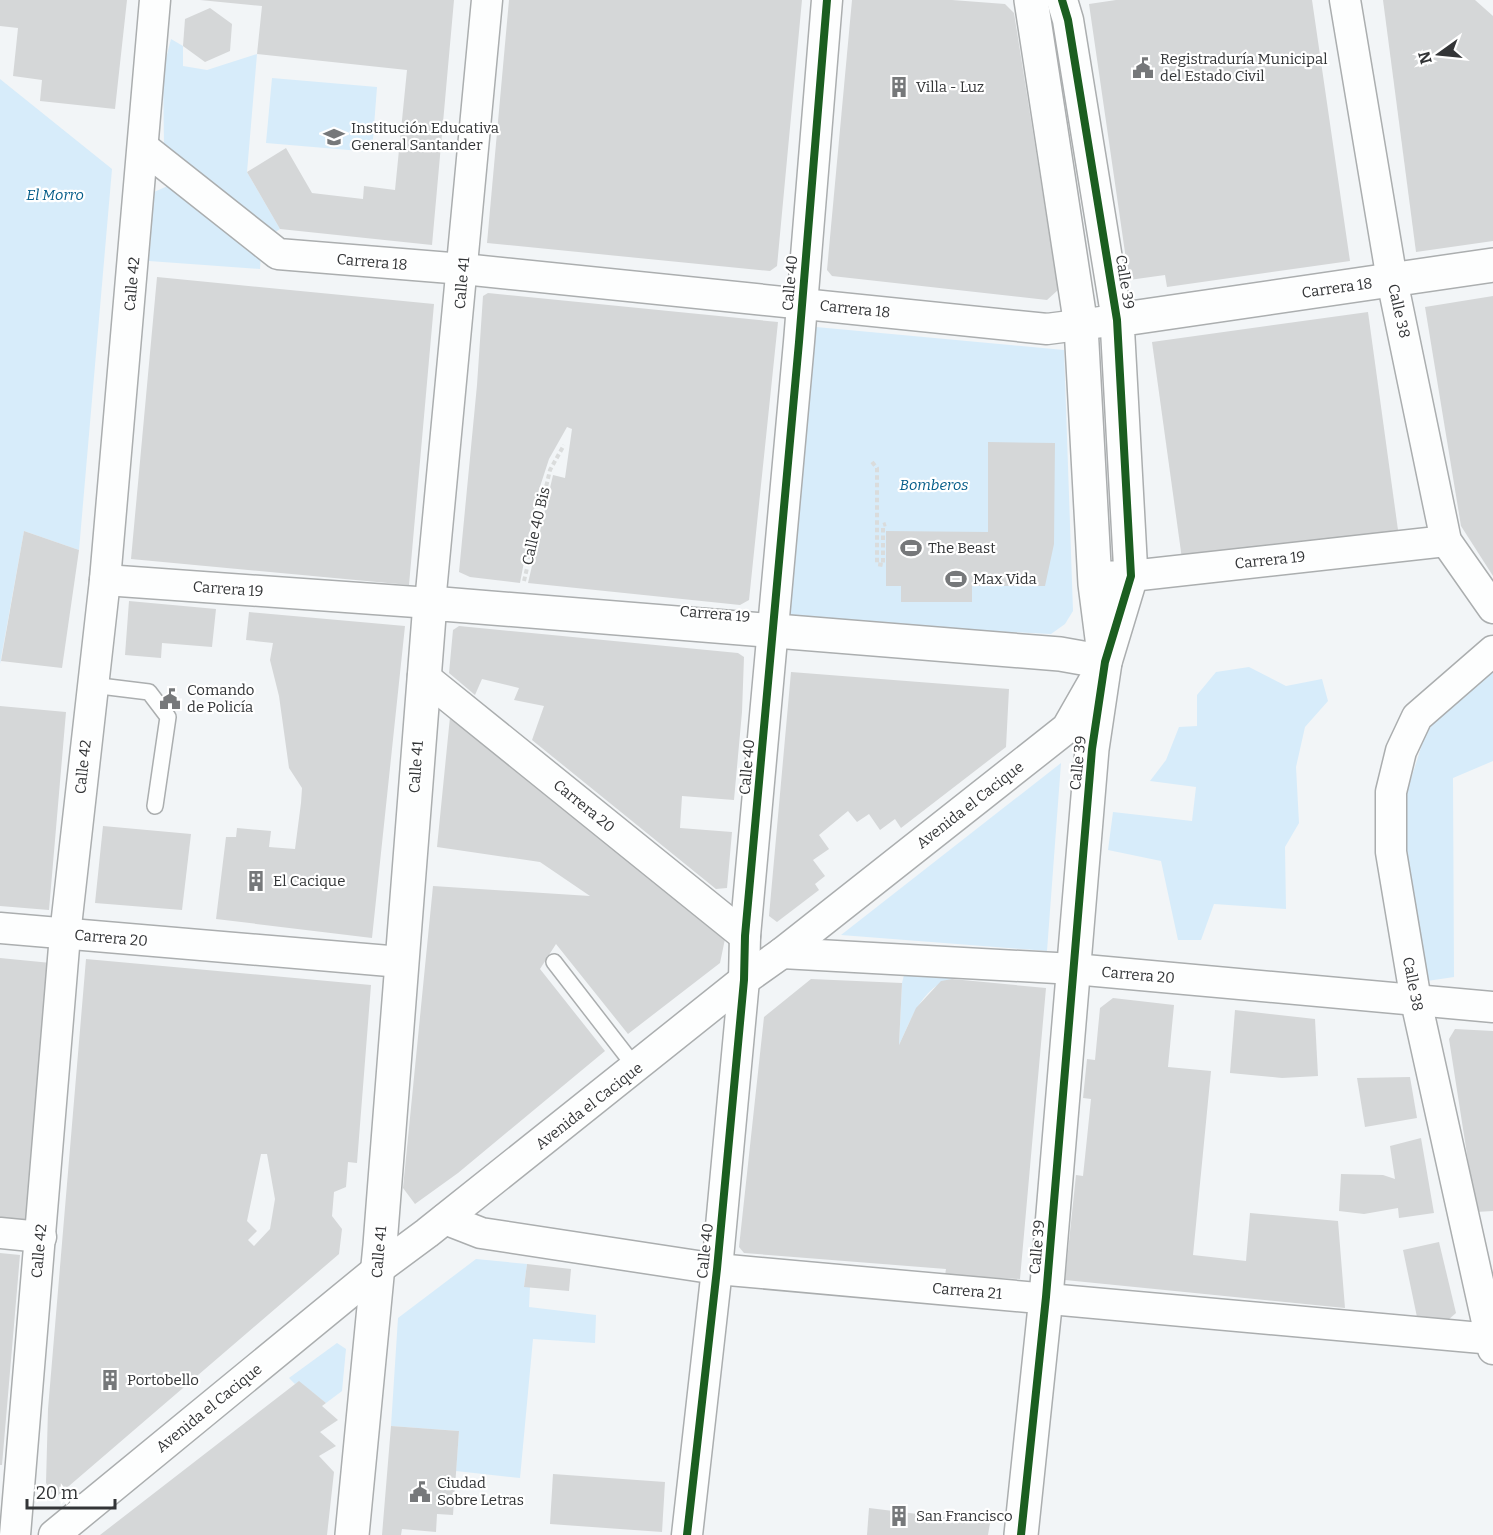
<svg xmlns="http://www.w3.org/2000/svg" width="1493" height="1535" viewBox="0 0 1493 1535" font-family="Bitter,serif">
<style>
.green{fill:#d7ecfa}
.building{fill:#d5d7d8;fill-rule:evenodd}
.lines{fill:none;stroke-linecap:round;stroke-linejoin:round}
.service-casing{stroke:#abaeaf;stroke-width:18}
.minor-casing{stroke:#abaeaf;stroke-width:33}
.tertiary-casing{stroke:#abaeaf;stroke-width:36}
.path{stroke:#dadcdc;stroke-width:4;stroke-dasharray:4.5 3;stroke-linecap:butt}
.service{stroke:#fdfefe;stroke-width:15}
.minor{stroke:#fdfefe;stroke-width:30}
.tertiary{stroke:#fdfefe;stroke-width:33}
.cycleway-casing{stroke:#fff;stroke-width:11}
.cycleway{stroke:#1b5e20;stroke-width:8}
.labels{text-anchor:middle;stroke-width:4.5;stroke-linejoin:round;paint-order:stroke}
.poi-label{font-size:15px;fill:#333537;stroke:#fff;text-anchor:start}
.park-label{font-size:15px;font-style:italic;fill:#055d89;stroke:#fff}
.street-label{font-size:15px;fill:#333537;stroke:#fff}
</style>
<rect width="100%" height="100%" fill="#f2f5f7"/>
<g class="green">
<path d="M 171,39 L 183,46 L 183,66 L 207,70 L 257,54 L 247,172 L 280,229 L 274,233 L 164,145 L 163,70 Z"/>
<path d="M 272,78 L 377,87 L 372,152 L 266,143 Z"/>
<path d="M 0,79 L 112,169 L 79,550 L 24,531 L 0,664 Z"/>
<path d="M 170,185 L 261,253 L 260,269 L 149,261 L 154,192 Z"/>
<path d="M 816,327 L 1064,350 L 1073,611 L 1065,624 L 1051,634 L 786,621 Z"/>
<path d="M 1249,667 L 1286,686 L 1322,679 L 1328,701 L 1305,727 L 1296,767 L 1299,823 L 1285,847 L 1286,909 L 1214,904 L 1201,940 L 1178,940 L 1161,861 L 1108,850 L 1113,812 L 1192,821 L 1196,787 L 1150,781 L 1166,760 L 1179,727 L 1197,726 L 1197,695 L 1216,672 Z"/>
<path d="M 1493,671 L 1493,761 L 1453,778 L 1454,977 L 1427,981 L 1405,852 L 1407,791 L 1428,726 Z"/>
<path d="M 1061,763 L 1047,951 L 841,935 Z"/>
<path d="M 905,971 L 952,973 L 952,979 C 923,985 910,1021 899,1045 L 902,983 Z"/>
<path d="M 476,1259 L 527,1264 L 524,1286 L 530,1287 L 529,1307 L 596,1315 L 595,1343 L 533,1339 L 520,1478 L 456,1471 L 459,1431 L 391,1426 L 398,1318 Z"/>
<path d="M 337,1343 L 346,1349 L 342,1391 L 326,1403 L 299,1382 L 295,1384 L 289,1378 Z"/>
</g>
<g class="building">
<path d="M 0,0 L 127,0 L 115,109 L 40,101 L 42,80 L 13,76 L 18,28 L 0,26 Z"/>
<path d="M 200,0 L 454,0 L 432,245 L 280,229 L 247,172 L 286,148 L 312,193 L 363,199 L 364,186 L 395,190 L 407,70 L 257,54 L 262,6 Z"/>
<path d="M 509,0 L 802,0 L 777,266 L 770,271 L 487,243 Z"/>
<path d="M 852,0 L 952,0 L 1005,4 L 1014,13 L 1058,290 L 1047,300 L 832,276 L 827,270 Z"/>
<path d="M 1116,0 L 1312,0 L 1350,261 L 1167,287 L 1165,275 L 1129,280 L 1089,4 Z"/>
<path d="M 1383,0 L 1475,0 L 1493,16 L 1493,241 L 1416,252 Z"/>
<path d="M 210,8 L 232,24 L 230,51 L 205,62 L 183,46 L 185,19 Z"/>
<path d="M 157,277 L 434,304 L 409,585 L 131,559 Z"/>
<path d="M 488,293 L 778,322 L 749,600 L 740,605 L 528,583 L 553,475 L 565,478 L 572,429 L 567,427 L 549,459 L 536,499 L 520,583 L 470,577 L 459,572 L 477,385 L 483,296 Z"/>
<path d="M 1493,296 L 1493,576 L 1461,526 L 1425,307 Z"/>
<path d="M 1368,312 L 1398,530 L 1182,559 L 1152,342 Z"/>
<path d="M 988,442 L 1055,443 L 1054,544 L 1045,586 L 972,586 L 972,602 L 901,602 L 901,586 L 886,586 L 886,531 L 988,532 Z"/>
<path d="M 24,531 L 79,550 L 62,668 L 1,661 Z"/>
<path d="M 129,601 L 216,609 L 212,647 L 162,643 L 161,658 L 125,655 Z"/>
<path d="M 249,612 L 405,626 L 372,938 L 216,919 L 226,837 L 236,837 L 237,828 L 271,831 L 269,847 L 295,849 L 301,803 L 302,788 L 289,768 L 279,696 L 270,660 L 273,643 L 246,640 Z"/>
<path d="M 459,626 L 738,653 L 744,657 L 742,712 L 734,800 L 682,796 L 680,828 L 732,832 L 727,888 L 716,889 L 532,740 L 544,706 L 514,700 L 519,688 L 482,679 L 475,695 L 449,673 L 453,630 Z"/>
<path d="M 791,672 L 1009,689 L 1006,747 L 901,828 L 895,819 L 880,830 L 869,814 L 857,822 L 848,811 L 819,835 L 829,849 L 813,860 L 825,876 L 815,884 L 819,890 L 777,922 L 769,916 Z"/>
<path d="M 0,706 L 66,712 L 49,910 L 0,906 Z"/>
<path d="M 450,717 L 725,939 L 720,963 L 628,1034 L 556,944 L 540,969 L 605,1051 L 458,1173 L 415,1204 L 403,1188 L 433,886 L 590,896 L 540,862 L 437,847 Z"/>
<path d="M 103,826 L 191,834 L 182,910 L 95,903 Z"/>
<path d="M 0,958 L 51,963 L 25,1224 L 0,1222 Z"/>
<path d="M 86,959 L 371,985 L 357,1163 L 348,1162 L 346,1187 L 334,1192 L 332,1216 L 342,1229 L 339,1254 L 55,1498 L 46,1483 L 48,1409 ZM 261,1154 L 267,1154 L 275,1199 L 270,1229 L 254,1246 L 248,1240 L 257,1231 L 247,1221 Z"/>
<path d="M 811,979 L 902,983 L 899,1045 L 916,1008 L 941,981 L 952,979 L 1046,988 L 1020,1279 L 945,1275 L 946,1269 L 744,1253 L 739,1247 L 764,1017 Z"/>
<path d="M 1113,998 L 1174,1005 L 1168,1067 L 1211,1071 L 1193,1255 L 1246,1261 L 1250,1213 L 1338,1221 L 1345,1308 L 1065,1280 L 1076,1175 L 1083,1176 L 1087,1138 L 1091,1099 L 1083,1098 L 1087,1059 L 1095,1060 L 1100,1008 Z"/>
<path d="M 1235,1010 L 1315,1019 L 1318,1076 L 1282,1078 L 1230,1073 Z"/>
<path d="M 1455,1029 L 1493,1031 L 1493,1211 L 1476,1212 L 1449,1039 Z"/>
<path d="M 1410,1077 L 1417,1118 L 1365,1127 L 1357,1078 Z"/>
<path d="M 1421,1138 L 1434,1213 L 1399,1218 L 1398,1208 L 1364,1214 L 1339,1211 L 1341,1174 L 1383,1175 L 1395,1179 L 1390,1146 Z"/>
<path d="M 1439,1242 L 1456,1313 L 1448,1320 L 1417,1317 L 1403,1250 Z"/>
<path d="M 0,1253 L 20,1255 L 2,1465 L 0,1465 Z"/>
<path d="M 527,1264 L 571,1269 L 569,1291 L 524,1287 Z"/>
<path d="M 299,1381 L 326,1403 L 322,1406 L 338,1420 L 320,1432 L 336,1446 L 319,1456 L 334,1472 L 327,1535 L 100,1535 Z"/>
<path d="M 391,1426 L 459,1431 L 453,1515 L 437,1514 L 436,1532 L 402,1529 L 401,1535 L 382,1535 Z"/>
<path d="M 553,1474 L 665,1482 L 662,1532 L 550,1524 Z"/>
<path d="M 869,1508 L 990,1523 L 988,1535 L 867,1535 Z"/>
</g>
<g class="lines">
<defs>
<g id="service">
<path d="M 92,685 L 149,692 L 168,717 L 155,806"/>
<path d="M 554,962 L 636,1068"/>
</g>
<g id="minor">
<path d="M 1345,0 L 1392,280 L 1446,541 L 1493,608"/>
<path d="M 144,148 L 278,254 L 463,269 L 1047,329 L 1117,320 L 1068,20 L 1062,0"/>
<path d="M 1095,577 L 1131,576 L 1446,541"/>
<path d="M 105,580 L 430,603 L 487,0"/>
<path d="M 1493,651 L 1417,717 L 1401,751 L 1391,792 L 1391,852 L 1416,1001 L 1493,1349"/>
<path d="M 423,676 L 745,936"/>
<path d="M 0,928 L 401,962"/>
<path d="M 782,953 L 1074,969 L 1493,1007"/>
<path d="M 445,1219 L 481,1233 L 717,1269 L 1493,1339"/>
<path d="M 0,1233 L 41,1237"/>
<path d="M 15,1535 L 65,935 L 105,580 L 155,0"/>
<path d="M 54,1535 L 377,1270 L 427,1233 L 744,980 L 782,953 L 1067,728 L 1103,665"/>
<path d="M 687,1535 L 717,1269 L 744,980 L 745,936 L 799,342 L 827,0"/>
</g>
<g id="tertiary">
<path d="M 352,1535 L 380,1245 L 430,603 L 1060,654 L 1105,662 L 1095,584 L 1081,326 L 1031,0"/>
<path d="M 1021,1535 L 1046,1297 L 1092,749 L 1105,662 L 1131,576 L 1117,320 L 1493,265"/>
</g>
</defs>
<use href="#service" class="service-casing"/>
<use href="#minor" class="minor-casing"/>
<use href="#tertiary" class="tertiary-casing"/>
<g class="path">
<path d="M 872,462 L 877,468 L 877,564 L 883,565 L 883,525 L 886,524"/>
<path d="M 524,581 L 550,470 L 564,445"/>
</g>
<use href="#service" class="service"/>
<use href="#minor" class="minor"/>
<use href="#tertiary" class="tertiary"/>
<defs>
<g id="cycleway">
<path d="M 687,1535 L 717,1269 L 744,980 L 745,936 L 799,342 L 827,0"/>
<path d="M 1021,1535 L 1046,1297 L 1092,749 L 1105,662 L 1131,576 L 1117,320 L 1068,20 L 1062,0"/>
</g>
</defs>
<use href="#cycleway" class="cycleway-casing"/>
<use href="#cycleway" class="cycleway"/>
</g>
<defs>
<symbol id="civic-bare" viewBox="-9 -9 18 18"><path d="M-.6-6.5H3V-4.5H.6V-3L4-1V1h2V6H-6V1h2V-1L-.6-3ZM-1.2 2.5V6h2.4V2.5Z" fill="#76787a" stroke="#fff" stroke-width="2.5" paint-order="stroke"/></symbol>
<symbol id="building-bare" viewBox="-9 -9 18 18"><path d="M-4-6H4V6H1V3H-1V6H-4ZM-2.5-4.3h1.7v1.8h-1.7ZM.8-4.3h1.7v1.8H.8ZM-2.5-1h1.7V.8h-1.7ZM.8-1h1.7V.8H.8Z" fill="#76787a" stroke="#fff" stroke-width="2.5" paint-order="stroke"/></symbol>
<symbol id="university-bare" viewBox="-9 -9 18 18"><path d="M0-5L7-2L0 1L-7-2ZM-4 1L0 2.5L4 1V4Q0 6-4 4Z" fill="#76787a" stroke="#fff" stroke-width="2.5" paint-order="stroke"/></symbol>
<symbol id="stadium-bare" viewBox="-9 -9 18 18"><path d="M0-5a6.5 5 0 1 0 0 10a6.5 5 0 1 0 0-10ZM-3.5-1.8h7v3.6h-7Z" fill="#76787a" stroke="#fff" stroke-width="2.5" paint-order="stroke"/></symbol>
</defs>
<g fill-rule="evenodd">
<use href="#civic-bare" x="1128" y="53" width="30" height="30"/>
<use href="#building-bare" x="884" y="72" width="30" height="30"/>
<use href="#university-bare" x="319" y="122" width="30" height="30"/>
<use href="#stadium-bare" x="896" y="533" width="30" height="30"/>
<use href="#stadium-bare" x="941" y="564" width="30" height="30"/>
<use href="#civic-bare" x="155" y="684" width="30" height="30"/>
<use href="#building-bare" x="241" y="866" width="30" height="30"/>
<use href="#building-bare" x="95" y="1365" width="30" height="30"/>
<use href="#civic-bare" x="405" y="1477" width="30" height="30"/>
<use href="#building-bare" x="884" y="1501" width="30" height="30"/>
</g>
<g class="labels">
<g class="poi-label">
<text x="1160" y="64">Registraduría Municipal<tspan x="1160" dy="17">del Estado Civil</tspan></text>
<text x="916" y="92">Villa - Luz</text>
<text x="351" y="133">Institución Educativa<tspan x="351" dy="17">General Santander</tspan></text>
<text x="928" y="553">The Beast</text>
<text x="973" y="584">Max Vida</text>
<text x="187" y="695">Comando<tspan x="187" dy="17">de Policía</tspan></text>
<text x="273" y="886">El Cacique</text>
<text x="127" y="1385">Portobello</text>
<text x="437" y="1488">Ciudad<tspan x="437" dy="17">Sobre Letras</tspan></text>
<text x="916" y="1521">San Francisco</text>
</g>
<g class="park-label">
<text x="55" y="200">El Morro</text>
<text x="934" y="490">Bomberos</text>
</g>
<g class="street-label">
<text transform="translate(372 262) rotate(5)" y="5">Carrera 18</text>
<text transform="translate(1125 282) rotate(81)" y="5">Calle 39</text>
<text transform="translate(462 283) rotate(-85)" y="5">Calle 41</text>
<text transform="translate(790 283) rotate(-85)" y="5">Calle 40</text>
<text transform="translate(132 284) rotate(-85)" y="5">Calle 42</text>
<text transform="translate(1337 288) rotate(-8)" y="5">Carrera 18</text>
<text transform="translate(855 309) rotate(6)" y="5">Carrera 18</text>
<text transform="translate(1399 311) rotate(77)" y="5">Calle 38</text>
<text transform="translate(536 526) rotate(-77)" y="5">Calle 40 Bis</text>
<text transform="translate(1270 560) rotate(-6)" y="5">Carrera 19</text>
<text transform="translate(228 589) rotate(4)" y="5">Carrera 19</text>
<text transform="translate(715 614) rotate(5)" y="5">Carrera 19</text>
<text transform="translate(1078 763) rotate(-84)" y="5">Calle 39</text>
<text transform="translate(83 767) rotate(-84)" y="5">Calle 42</text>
<text transform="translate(416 767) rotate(-86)" y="5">Calle 41</text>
<text transform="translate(747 767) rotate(-85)" y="5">Calle 40</text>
<text transform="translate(970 805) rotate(-38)" y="5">Avenida el Cacique</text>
<text transform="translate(584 806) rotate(39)" y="5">Carrera 20</text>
<text transform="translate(111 938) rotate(5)" y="5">Carrera 20</text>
<text transform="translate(1138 975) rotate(5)" y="5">Carrera 20</text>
<text transform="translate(1413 984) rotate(79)" y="5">Calle 38</text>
<text transform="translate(589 1106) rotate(-38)" y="5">Avenida el Cacique</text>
<text transform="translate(1037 1247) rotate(-85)" y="5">Calle 39</text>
<text transform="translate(39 1251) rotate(-85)" y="5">Calle 42</text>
<text transform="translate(705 1251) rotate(-84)" y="5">Calle 40</text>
<text transform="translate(379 1252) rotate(-85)" y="5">Calle 41</text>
<text transform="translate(967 1291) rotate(5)" y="5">Carrera 21</text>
<text transform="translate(209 1408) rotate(-39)" y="5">Avenida el Cacique</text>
</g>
</g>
<g transform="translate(1439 54) rotate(255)" stroke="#ffffff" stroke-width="4.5" paint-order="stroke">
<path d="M0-4.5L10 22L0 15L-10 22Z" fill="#333537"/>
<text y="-9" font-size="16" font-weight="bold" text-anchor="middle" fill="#333537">N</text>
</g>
<path d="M27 1499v9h88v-9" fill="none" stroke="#333537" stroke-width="3"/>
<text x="36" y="1499" font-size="18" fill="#333537" stroke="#ffffff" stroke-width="4.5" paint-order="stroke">20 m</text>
</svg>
